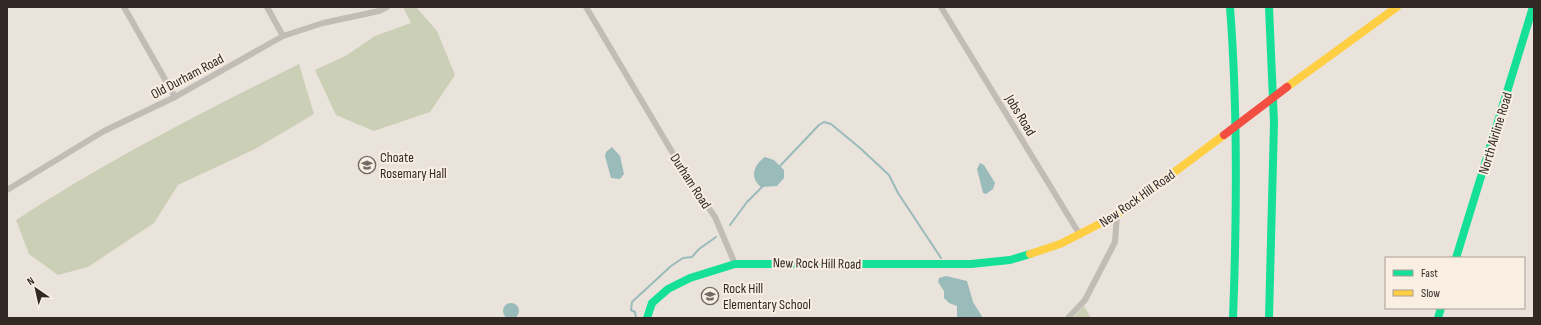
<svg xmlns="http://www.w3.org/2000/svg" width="1541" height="325" viewBox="0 0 1541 325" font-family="'Sofia Sans Condensed',sans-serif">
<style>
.green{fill:#cbcfb6}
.water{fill:#99bbba}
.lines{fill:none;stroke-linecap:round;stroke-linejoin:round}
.stream{stroke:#99bbba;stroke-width:2}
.street{stroke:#c2bcb6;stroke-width:6}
.fast{stroke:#16e098;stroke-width:8}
.slow{stroke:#ffcf43;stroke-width:8}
.jam-bridge{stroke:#f24e42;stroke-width:8}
.labels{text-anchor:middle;stroke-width:4;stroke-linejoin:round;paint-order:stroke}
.street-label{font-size:14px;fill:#322925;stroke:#f8eee2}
.poi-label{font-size:14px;fill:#322925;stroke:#f8eee2;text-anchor:start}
</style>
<rect width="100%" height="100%" fill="#eae3dc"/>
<g class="green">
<path d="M 403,7 L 416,7 L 437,31 L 455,75 L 430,112 L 374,131 L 336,115 L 315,70 L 347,55 L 375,36 L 411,23 Z"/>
<path d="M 299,64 L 314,114 L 255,149 L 178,185 L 154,223 L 88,267 L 58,275 L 29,254 L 16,220 C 106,161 203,112 299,64 Z"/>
<path d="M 1084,306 L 1091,318 L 1073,318 Z"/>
</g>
<g class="water">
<path d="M 612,147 L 620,156 L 624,174 L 620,179 L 611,178 L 605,156 L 606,152 Z"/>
<path d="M 765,157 L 774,160 L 784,170 L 784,178 L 777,186 L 761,187 C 749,178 754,164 765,157 Z"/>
<path d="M 980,163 L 984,165 L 995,183 L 993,189 L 986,194 L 983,193 L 977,169 Z"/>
<path d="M 946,276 L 967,281 L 973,302 L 983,318 L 957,318 L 957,306 L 949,303 L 944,298 L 944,291 L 938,282 L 939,278 Z"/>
<circle cx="511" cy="311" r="8"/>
</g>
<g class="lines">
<g class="stream">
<path d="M 779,167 L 819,125 L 824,122 L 831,124 L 860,148 L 889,175 L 898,193 L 941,258"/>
<path d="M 730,225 L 747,202 L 763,186"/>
<path d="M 636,318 L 635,312 L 631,310 L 632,302 L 671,266 L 683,258 L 692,257 L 699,249 L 716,237"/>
</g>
<g class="street">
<path d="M 124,7 L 175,97"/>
<path d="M 267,7 L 283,36"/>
<path d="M 586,7 L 687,177 L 715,217 L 735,264"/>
<path d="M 941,7 L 1080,235"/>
<path d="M 7,190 L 104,131 L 175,97 L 283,36 L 323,23 L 379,11 L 387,7"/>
<path d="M 1068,318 L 1085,300 L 1115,242 L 1117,215"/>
</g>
<g class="fast">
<path d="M 1230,7 C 1238,111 1237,214 1233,318"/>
<path d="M 1269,7 L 1274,123 L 1269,318"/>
<path d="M 1456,258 L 1533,7"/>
<path d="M 647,318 L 652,303 L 668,289 L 690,278 L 735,264 L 971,264 L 1010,260 L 1030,254"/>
<path d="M 1438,318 L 1441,308"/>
</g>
<g class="slow">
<path d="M 1287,87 L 1397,7"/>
<path d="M 1030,254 L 1060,244 L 1117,215 L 1224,135"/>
</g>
<path class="jam-bridge" d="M 1224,135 L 1287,87"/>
</g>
<defs>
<symbol id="university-ring" viewBox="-11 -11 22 22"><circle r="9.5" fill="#f8eee2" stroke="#726a65" stroke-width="1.5"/><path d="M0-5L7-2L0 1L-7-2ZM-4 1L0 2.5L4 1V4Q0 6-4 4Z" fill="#726a65"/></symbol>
<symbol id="school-ring" viewBox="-11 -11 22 22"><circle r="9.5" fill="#f8eee2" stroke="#726a65" stroke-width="1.5"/><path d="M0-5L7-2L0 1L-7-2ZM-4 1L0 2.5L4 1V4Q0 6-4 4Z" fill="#726a65"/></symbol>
</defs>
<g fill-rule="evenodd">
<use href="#university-ring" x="357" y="155" width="20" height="20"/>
<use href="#school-ring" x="700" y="286" width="20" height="20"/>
</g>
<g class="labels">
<g class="street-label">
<text transform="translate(187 76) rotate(-28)" y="5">Old Durham Road</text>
<text transform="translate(1021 115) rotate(59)" y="5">Jobs Road</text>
<text transform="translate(1495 133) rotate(-73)" y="5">North Airline Road</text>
<text transform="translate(691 181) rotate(57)" y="5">Durham Road</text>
<text transform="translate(1137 198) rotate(-35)" y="5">New Rock Hill Road</text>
<text transform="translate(817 263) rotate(1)" y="5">New Rock Hill Road</text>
</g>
<g class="poi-label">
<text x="380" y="162">Choate<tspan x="380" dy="16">Rosemary Hall</tspan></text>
<text x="723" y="293">Rock Hill<tspan x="723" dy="16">Elementary School</tspan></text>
</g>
</g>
<rect width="1541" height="325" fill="none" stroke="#322925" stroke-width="16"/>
<rect x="1385" y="257" width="140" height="52" fill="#f8eee2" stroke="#a99f96"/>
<rect x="1393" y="270" width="20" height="6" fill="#16e098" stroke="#a99f96"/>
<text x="1421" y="277" font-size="12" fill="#322925">Fast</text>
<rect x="1393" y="290" width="20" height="6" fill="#ffcf43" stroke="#a99f96"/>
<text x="1421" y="297" font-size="12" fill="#322925">Slow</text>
<g transform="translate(36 289) rotate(326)" stroke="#f8eee2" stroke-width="3" paint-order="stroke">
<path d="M0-3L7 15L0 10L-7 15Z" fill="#322925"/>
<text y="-6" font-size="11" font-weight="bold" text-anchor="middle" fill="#322925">N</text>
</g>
</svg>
